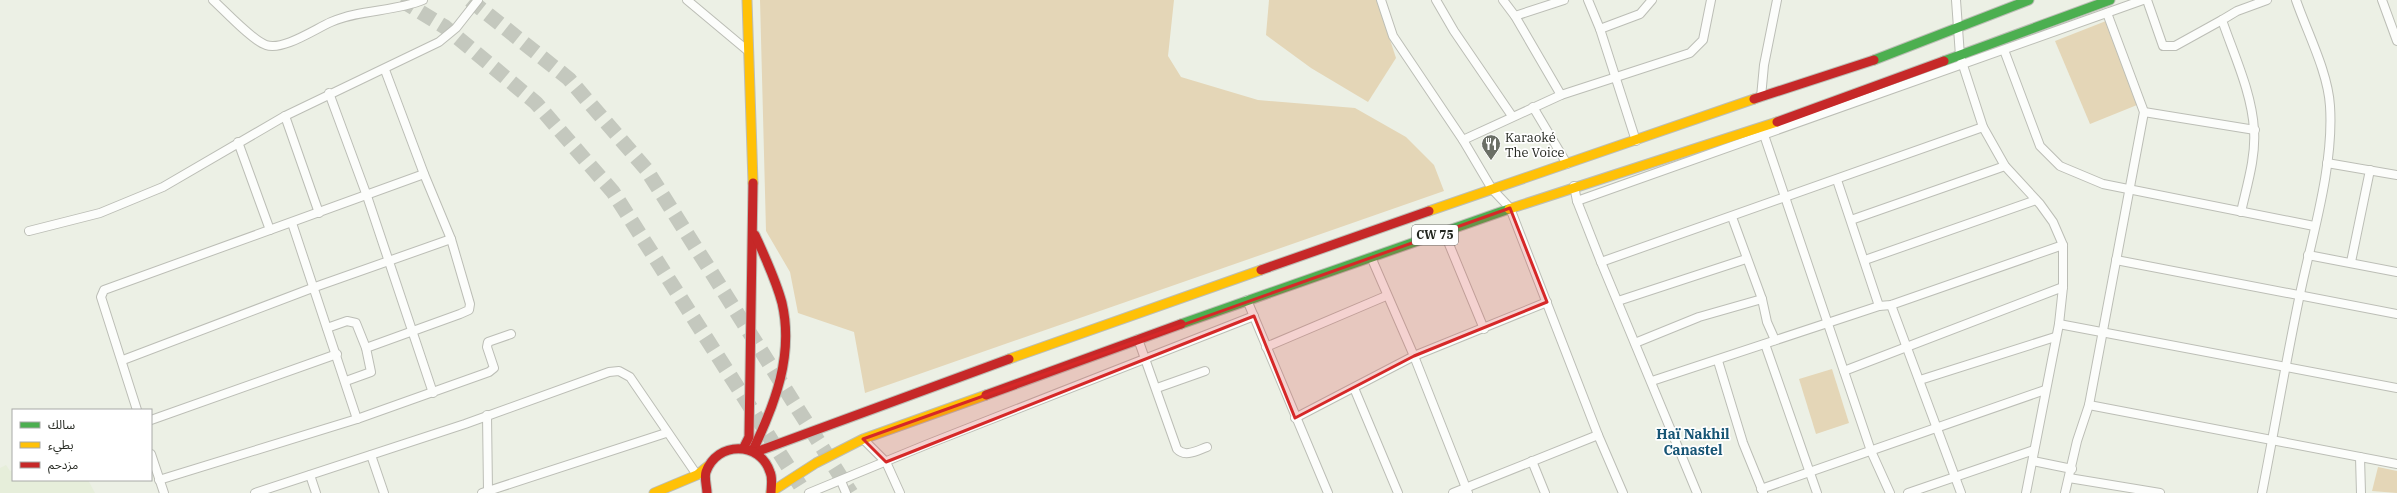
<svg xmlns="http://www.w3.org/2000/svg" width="2397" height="493" viewBox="0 0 2397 493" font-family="'IBM Plex Serif','Noto Sans Arabic',serif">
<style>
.built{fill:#e6eeda}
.green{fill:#e4d6b7}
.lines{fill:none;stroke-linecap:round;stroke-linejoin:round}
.highway-tunnel{stroke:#c4c8be;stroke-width:15;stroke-dasharray:15 8;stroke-linecap:butt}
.street-casing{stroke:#bcbeb6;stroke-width:10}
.fast-casing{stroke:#bcbeb6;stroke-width:11}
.slow-casing{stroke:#bcbeb6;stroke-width:11}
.jam-casing{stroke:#bcbeb6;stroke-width:11}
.street{stroke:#fcfdfb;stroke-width:8}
.fast{stroke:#4caf50;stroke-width:9}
.slow{stroke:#ffc107;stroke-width:9}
.jam{stroke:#c62828;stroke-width:9}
.marked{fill:#d62828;fill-opacity:0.2;stroke:#d62828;stroke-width:3;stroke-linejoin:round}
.labels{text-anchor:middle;stroke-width:3.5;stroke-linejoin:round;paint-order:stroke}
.shield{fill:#fff;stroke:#676964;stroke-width:1}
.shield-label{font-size:12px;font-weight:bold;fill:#262922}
.poi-label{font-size:13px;fill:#262922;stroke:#fff;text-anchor:start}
.neighbourhood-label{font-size:14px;font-weight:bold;fill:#175575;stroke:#fff}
</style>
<rect width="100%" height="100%" fill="#ecf0e5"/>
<path class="built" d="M 6,465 L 10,471 L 13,470 L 13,480 L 88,480 L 95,493 L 0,493 L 0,468 Z"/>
<g class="green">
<path d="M 760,0 L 1174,0 L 1168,56 L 1181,77 L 1258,100 L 1355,108 L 1406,137 L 1434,165 L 1444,191 L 865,393 L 854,332 L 798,313 L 790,272 L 766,231 Z"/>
<path d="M 1269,0 L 1377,0 L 1396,58 L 1368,102 L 1311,68 L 1266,35 Z"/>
<path d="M 2106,21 L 2137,105 L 2090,124 L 2055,41 Z"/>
<path d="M 1832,369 L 1849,423 L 1816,434 L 1799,379 Z"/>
<path d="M 2378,467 L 2397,471 L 2397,493 L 2372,491 Z"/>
</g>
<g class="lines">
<g class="highway-tunnel">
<path d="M 401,0 L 445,27 L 536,103 L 613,192 L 805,493"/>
<path d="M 470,0 L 569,79 L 646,169 L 851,493"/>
</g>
<defs>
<g id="street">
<path d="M 213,0 C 225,11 253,41 266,45 C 283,51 315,29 331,22 C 361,9 394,12 423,0"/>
<path d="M 687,0 L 748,51"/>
<path d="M 1381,0 L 1393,36 L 1463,140 L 1492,189 L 1510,208 L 1598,435 L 1623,493"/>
<path d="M 1436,0 L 1454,31 L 1512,116"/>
<path d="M 1503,0 L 1515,16 L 1561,95"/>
<path d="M 1588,0 L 1600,29 L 1636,141"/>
<path d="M 1956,0 L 1960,56 L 1983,127 L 2005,166 L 2040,204 L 2053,222 L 2063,245 L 2063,287 L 2059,324 L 2026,493"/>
<path d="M 2147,0 L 2163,46 L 2175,46 L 2222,20"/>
<path d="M 2382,0 L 2397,41"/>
<path d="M 1515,16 L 1564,0"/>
<path d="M 1600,29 L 1640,14 L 1652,0"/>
<path d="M 2004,50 L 2040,146 L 2060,166 L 2103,184 L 2314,226"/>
<path d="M 329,93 L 367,196 L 433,393"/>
<path d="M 1761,97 L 1764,65 L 1777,0"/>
<path d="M 1533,107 L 1567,164"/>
<path d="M 2144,112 L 2255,130"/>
<path d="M 285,116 L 319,213"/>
<path d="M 1763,132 L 1871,451 L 1890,493"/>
<path d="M 1463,140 L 1561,95 L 1690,53 L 1703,40 L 1711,0"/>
<path d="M 238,142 L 270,230"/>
<path d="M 2327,163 L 2397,175"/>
<path d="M 1837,180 L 1879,306"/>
<path d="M 1574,186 L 1577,201 L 1601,262 L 1697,493"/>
<path d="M 1577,201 L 2143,0"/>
<path d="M 2241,212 C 2247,185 2256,157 2254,130 C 2252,93 2234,55 2222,20 L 2237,11 L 2267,0"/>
<path d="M 1732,217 L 1762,299 L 1767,322 L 1775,340"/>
<path d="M 1851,220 L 2005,166"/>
<path d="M 292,223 L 357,419"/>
<path d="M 29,231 L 100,213 L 163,187 L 285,116 L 439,42 L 456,28 L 478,0"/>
<path d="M 1444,232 L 1484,329"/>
<path d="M 2308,255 L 2397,272"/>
<path d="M 1371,257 L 1414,356 L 1468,493"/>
<path d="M 1865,260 L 2036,200"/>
<path d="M 2116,260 L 2397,314"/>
<path d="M 1601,262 L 1983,127"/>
<path d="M 2351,262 L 2370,170"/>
<path d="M 1247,300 L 1328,493"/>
<path d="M 1618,301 L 1746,259"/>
<path d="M 1891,305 L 1961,493"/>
<path d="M 2059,324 L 2397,388"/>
<path d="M 327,328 L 347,321 L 356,323 L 366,348 L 371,372 L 346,381"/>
<path d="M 1138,339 L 1177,449 C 1185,458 1198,450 1207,447"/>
<path d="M 1635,343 L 1699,317 L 1762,299"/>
<path d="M 1765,344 L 1817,493"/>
<path d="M 1266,347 L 1386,296"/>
<path d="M 366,348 L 460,314 L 469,310 L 470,304 L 451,239 L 424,174 L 385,70"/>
<path d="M 123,360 L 315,287 L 451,239"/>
<path d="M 1718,361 L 1743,443 L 1763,492"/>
<path d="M 1844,371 L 2063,287"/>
<path d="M 1920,380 L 2055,337"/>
<path d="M 1652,381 L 1879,306 L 1891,305 L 2063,245"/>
<path d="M 1157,388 L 1205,371"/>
<path d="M 1354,388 L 1398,493"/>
<path d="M 2089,405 L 2397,464"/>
<path d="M 137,410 L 101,297 L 104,290 L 424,174"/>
<path d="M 487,415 L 488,491"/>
<path d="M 1295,418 L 1414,356 L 1547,302"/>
<path d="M 151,420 L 337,354"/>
<path d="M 863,439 L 886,462 L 900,493"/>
<path d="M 151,454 L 164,493"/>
<path d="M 371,455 L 384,493"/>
<path d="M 2360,457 L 2361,493"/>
<path d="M 1532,461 L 1545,493"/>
<path d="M 2033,461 L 2072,469"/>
<path d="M 310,475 L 316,493"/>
<path d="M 2069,478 L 2160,493"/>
<path d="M 159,480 L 357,419 L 489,372 L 494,368 L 487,347 L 488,342 L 511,334"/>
<path d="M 841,481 L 846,493"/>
<path d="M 1761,489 L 2045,390"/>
<path d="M 255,493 L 465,424 L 609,372 L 619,371 L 630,377 L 697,475"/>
<path d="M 482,493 L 666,433"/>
<path d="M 809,493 L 928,444 L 1254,316"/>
<path d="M 1453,493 L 1598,435"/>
<path d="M 1908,493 L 2034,450"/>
<path d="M 2065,493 L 2077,441 L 2089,405 L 2144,112 L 2107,13"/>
<path d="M 2262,493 C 2275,427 2286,360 2300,294 C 2312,236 2334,166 2330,106 C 2328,72 2307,32 2296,0"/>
</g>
<g id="fast">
<path d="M 1874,60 L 2029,0"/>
<path d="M 1944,61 L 2110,0"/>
<path d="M 1181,324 L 1509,209"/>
</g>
<g id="slow">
<path d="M 747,0 L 753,183"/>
<path d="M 1509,209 L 1777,122"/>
<path d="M 1429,211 L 1754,99"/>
<path d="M 1009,359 L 1261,270"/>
<path d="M 771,492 L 816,463 L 863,439 L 986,395"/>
<path d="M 654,493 L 697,475 L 708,466"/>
</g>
<g id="jam">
<path d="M 1754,99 L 1874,60"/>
<path d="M 1777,122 L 1944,61"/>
<path d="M 1261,270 L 1429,211"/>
<path d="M 986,395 L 1181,324"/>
<path d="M 744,447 L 749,437 L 753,183"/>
<path d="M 753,450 C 775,404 794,355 782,303 C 776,280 765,257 755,235"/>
<path d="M 756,452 L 1009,359"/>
<path d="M 707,493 C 707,487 704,478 706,472 C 717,441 760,441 770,472 C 773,478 771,487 771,493"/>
</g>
</defs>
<use href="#street" class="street-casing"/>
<use href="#fast" class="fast-casing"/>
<use href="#slow" class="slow-casing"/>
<use href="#jam" class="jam-casing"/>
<use href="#street" class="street"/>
<use href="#fast" class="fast"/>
<use href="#slow" class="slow"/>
<use href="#jam" class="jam"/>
</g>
<path class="marked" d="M 1510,208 L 1547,302 L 1414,356 L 1295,418 L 1254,316 L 886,462 L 863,439 Z"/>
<defs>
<symbol id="restaurant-pin" viewBox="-11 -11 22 30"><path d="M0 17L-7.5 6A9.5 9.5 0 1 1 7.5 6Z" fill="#6b6f66" stroke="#fff"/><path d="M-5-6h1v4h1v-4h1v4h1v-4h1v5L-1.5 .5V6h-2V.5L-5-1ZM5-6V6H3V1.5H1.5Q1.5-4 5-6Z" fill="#fff"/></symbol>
</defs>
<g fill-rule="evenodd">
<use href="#restaurant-pin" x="1480" y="133" width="22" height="30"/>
</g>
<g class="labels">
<rect class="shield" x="1412" y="225" width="46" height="20" rx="3"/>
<g class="shield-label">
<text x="1435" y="239">CW 75</text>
</g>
<g class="poi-label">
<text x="1505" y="142">Karaoké<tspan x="1505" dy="15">The Voice</tspan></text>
</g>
<g class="neighbourhood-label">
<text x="1693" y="439">Haï Nakhil<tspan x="1693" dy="16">Canastel</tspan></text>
</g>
</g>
<rect x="12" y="409" width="140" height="72" fill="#ffffff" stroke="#a8a9a7"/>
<rect x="20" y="422" width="20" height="6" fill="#4caf50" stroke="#a8a9a7"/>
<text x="48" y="429" font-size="12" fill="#262922">سالك</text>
<rect x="20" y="442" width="20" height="6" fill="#ffc107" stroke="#a8a9a7"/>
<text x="48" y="449" font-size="12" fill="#262922">بطيء</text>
<rect x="20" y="462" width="20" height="6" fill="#c62828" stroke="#a8a9a7"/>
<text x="48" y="469" font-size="12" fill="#262922">مزدحم</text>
</svg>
